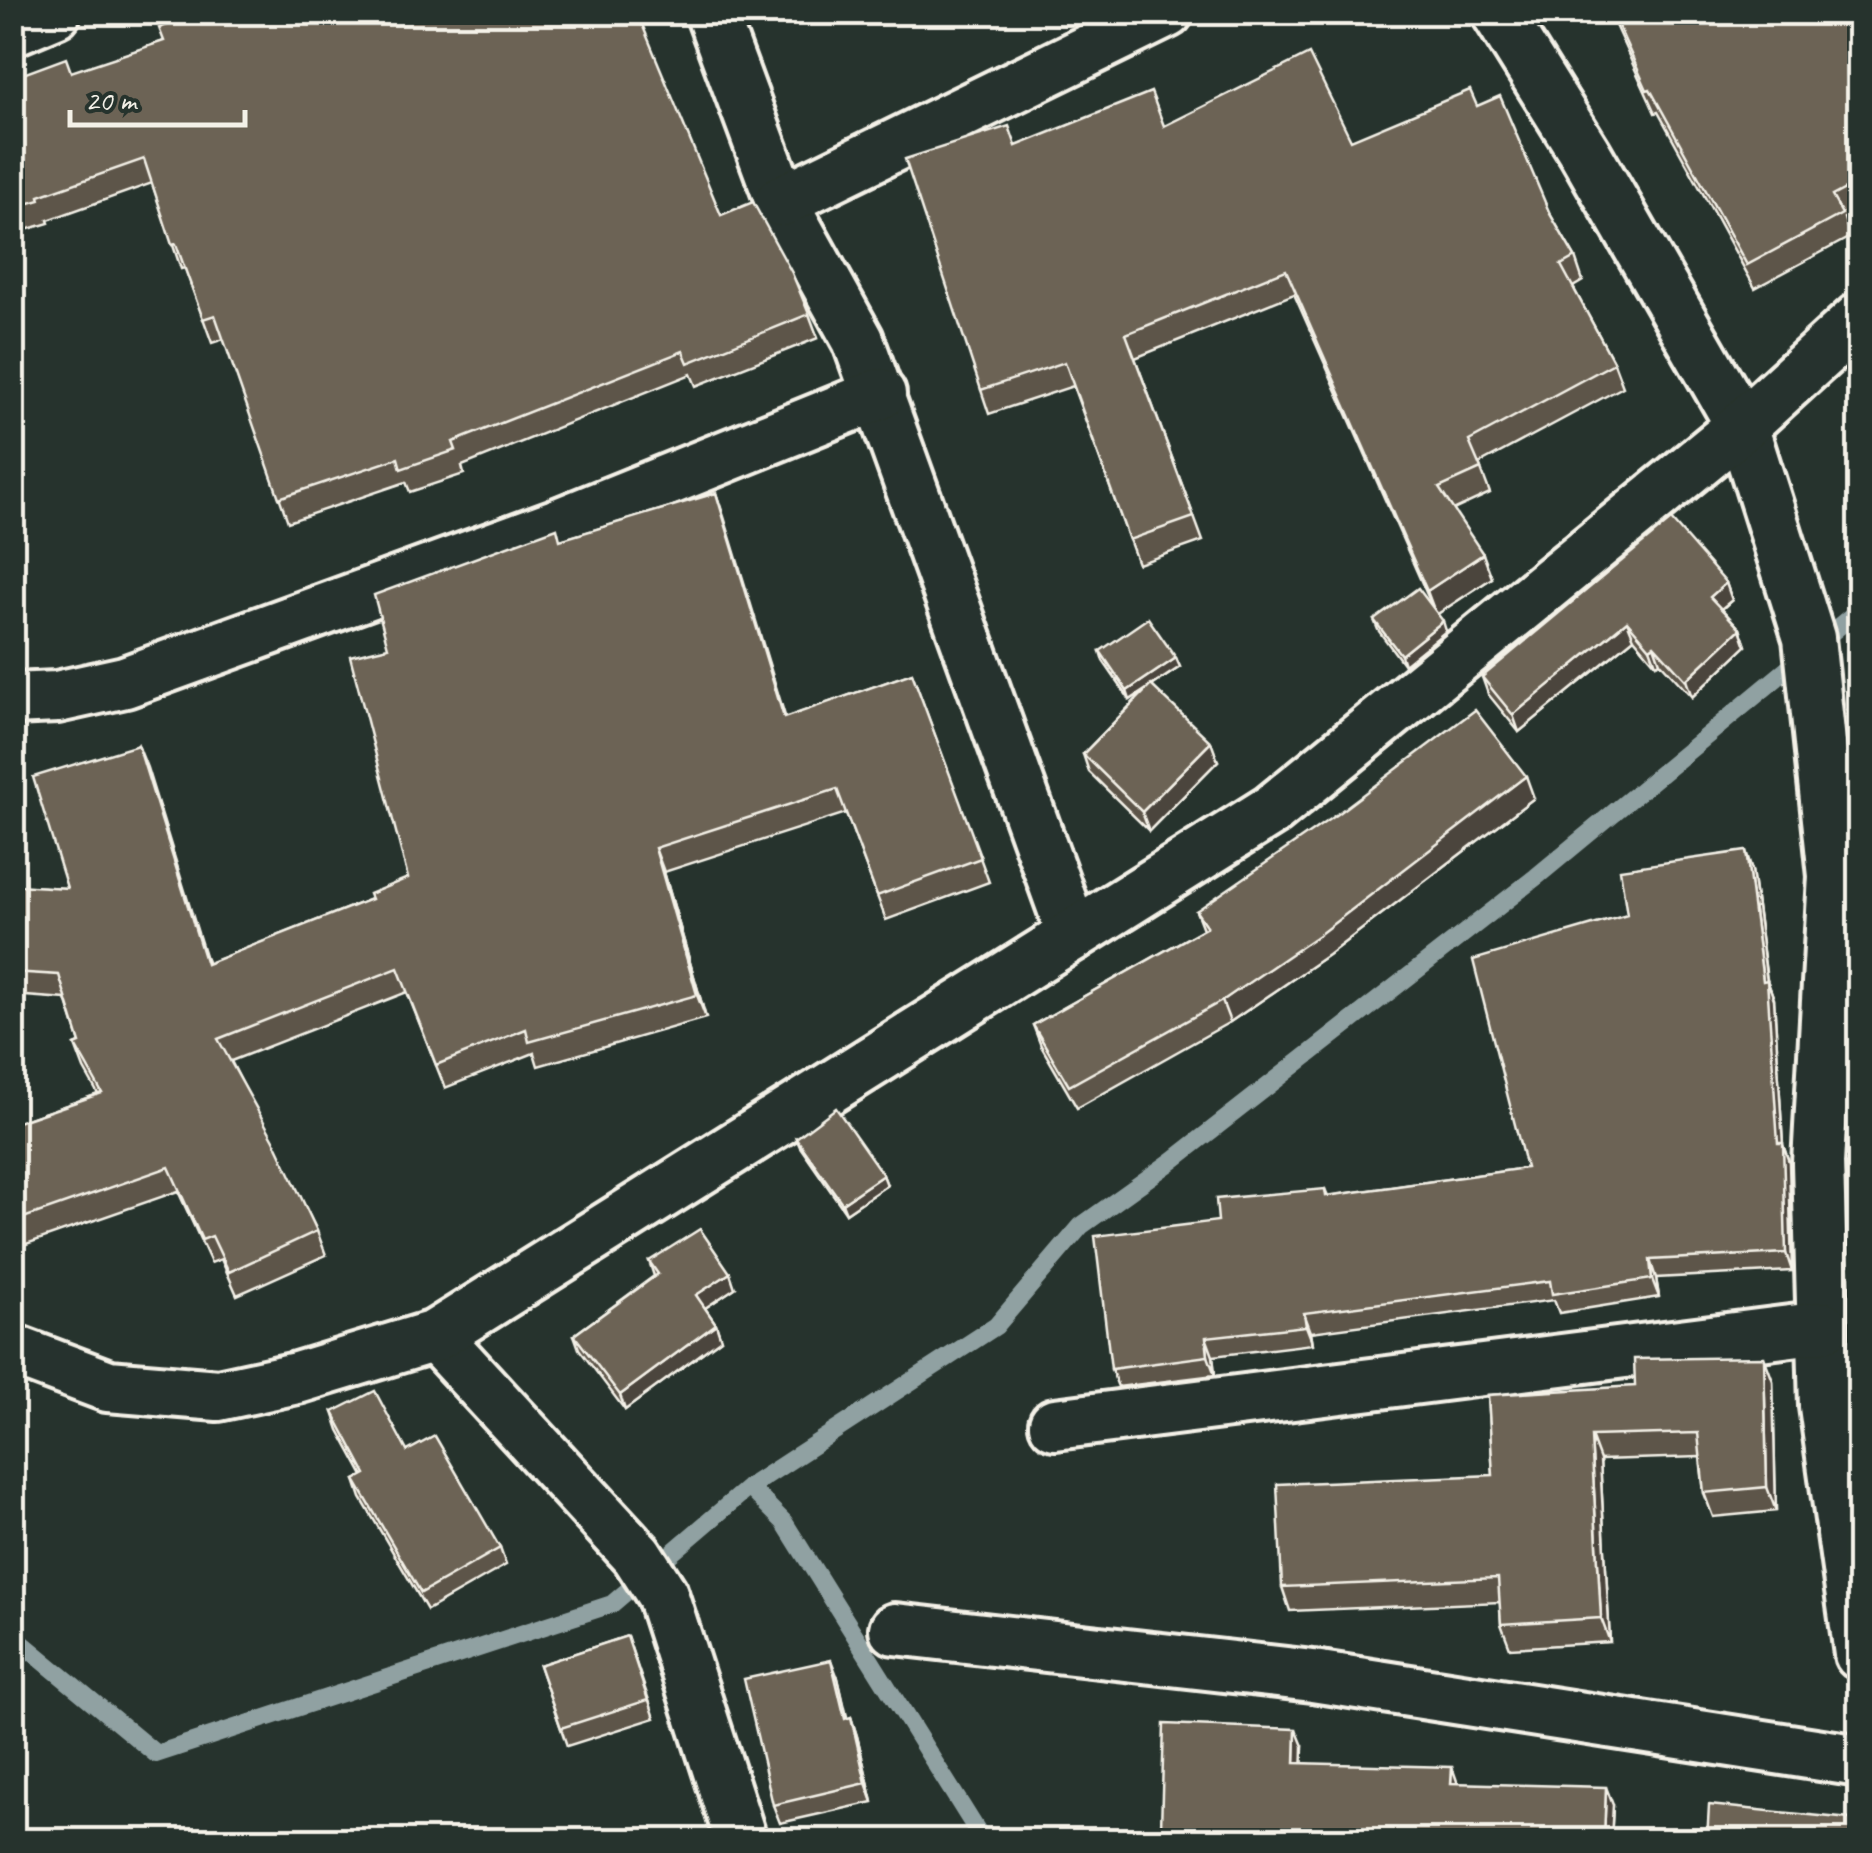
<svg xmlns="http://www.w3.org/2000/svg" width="1872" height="1853" viewBox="0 0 1872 1853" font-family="Caveat,sans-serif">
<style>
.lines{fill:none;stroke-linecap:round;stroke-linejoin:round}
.stream{stroke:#90a1a2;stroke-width:18}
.street-casing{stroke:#f4f1e8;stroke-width:58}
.street{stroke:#26332d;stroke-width:50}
.wall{fill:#5d5549;stroke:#f4f1e8;stroke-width:2.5}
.shaded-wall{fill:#4c453c;stroke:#f4f1e8;stroke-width:2.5}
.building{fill:#6c6355;stroke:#f4f1e8;stroke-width:2.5}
</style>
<rect width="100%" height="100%" fill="#26332d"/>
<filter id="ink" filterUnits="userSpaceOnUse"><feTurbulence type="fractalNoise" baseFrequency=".01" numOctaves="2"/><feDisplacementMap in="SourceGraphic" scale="20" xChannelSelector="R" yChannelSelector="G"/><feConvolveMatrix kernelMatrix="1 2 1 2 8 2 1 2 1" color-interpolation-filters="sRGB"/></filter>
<g filter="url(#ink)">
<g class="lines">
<g class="stream">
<path d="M 749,1487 L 784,1522 L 983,1840"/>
<path d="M 12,1635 L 156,1754 L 612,1604 L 749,1487 L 996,1326 L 1081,1226 L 1172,1161 L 1536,877 L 1860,609"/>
</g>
<defs>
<g id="street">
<path d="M 711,12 L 781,201 L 858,340 L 1073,935"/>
<path d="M 1497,12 L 1585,153 L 1742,426 L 1809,638 L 1834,876 L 1818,1163 L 1825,1406 L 1860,1654"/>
<path d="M 12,30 L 55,12"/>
<path d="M 781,201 L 1167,12"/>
<path d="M 12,699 L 57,697 L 125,682 L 556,525 L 880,394"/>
<path d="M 435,1336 L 637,1555 L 662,1594 L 741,1840"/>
<path d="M 12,1350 L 108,1386 L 218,1395 L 297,1378 L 435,1336 L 1272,810 L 1742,426 L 1860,318"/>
<path d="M 1055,1424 L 1823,1327"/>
<path d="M 895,1629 L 1313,1676 L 1860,1761"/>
</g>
</defs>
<use href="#street" class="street-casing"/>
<use href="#street" class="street"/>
</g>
<g class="wall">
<path d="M 1609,12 L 1860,12 L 1860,209 L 1844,218 L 1850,237 L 1755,288 L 1658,112 L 1655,113 Z"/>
<path d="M 164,41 L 721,215 L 809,314 L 818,338 L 696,386 L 691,374 L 462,466 L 464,474 L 410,492 L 406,482 L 288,522 L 224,339 L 212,343 L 185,268 L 181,269 L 152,183 L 48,220 L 49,223 L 12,234 L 12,93 Z"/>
<path d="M 1477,106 L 1550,214 L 1575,257 L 1583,281 L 1573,287 L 1614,363 L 1623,387 L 1479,464 L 1490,493 L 1453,510 L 1492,578 L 1437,614 L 1446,631 L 1404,665 L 1378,630 L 1374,620 L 1433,608 L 1294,294 L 1135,358 L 1203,541 L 1138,564 L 1073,386 L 989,414 L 981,390 L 1016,146 L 1164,126 L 1351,140 Z"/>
<path d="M 716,493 L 785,718 L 912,673 L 989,882 L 886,920 L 846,813 L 664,872 L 706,1018 L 538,1066 L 534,1053 L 445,1088 L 407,992 L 231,1061 L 317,1231 L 326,1255 L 237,1295 L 221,1259 L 211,1263 L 178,1191 L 12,1249 L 12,1124 L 98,1094 L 84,1069 L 75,1045 L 80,1043 L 66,999 L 12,995 L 12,885 L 67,888 L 138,745 L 207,964 L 371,899 L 408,878 L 388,647 L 561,540 Z"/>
<path d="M 1726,583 L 1732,600 L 1722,609 L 1740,629 L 1746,646 L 1692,697 L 1660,662 L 1656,664 L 1634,638 L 1519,732 L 1488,694 L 1482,677 Z"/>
<path d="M 1100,651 L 1176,658 L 1180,667 L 1152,686 L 1218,761 L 1149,831 L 1089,772 L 1083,754 L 1145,690 L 1130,700 L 1103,661 Z"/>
<path d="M 1534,798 L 1328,955 L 1230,1022 L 1077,1108 L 1041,1046 L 1033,1025 L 1203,929 L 1196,911 Z"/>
<path d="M 1752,870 L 1767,980 L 1774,999 L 1783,1145 L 1789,1162 L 1792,1271 L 1656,1278 L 1659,1297 L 1559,1313 L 1554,1300 L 1311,1332 L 1313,1344 L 1213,1356 L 1215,1375 L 1118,1387 L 1111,1369 L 1218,1221 L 1325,1189 L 1328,1196 L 1526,1168 L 1627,915 Z"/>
<path d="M 796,1138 L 883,1175 L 887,1185 L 846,1213 L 800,1147 Z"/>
<path d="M 649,1261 L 735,1288 L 705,1308 L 716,1324 L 721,1339 L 625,1410 L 579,1349 L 574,1335 L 654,1276 Z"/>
<path d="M 1773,1381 L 1776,1511 L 1713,1517 L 1704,1493 L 1700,1457 L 1600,1460 L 1610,1642 L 1510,1648 L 1501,1624 L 1500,1602 L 1290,1611 L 1282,1587 L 1493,1475 L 1488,1395 Z"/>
<path d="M 333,1412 L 407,1451 L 500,1548 L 506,1565 L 427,1610 L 361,1498 L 355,1480 L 364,1476 L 339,1430 Z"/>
<path d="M 627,1636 L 655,1718 L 567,1746 L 539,1665 Z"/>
<path d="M 838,1678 L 847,1719 L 851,1717 L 857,1736 L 873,1802 L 780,1823 L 773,1805 Z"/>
<path d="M 1303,1746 L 1302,1763 L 1613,1805 L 1611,1840 L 1165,1840 L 1161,1828 Z"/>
</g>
<g class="shaded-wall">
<path d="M 716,493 L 724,517 L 793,742 L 784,718 Z"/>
<path d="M 1483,554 L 1492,578 L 1436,615 L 1427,591 Z"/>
<path d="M 1726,583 L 1732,600 L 1716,613 L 1710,597 Z"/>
<path d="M 1443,621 L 1446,631 L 1404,665 L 1401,655 Z"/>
<path d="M 1627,621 L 1634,638 L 1519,732 L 1513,715 Z"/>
<path d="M 1740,629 L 1746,646 L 1692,697 L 1686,680 Z"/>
<path d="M 1654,645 L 1660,662 L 1656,664 L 1650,648 Z"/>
<path d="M 1176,658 L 1180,667 L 1130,700 L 1127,691 Z"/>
<path d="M 1211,742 L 1218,761 L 1149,831 L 1142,812 Z"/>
<path d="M 138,745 L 147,768 L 215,988 L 206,964 Z"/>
<path d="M 1526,776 L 1534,798 L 1328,955 L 1230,1022 L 1222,1001 Z"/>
<path d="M 655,848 L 664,872 L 706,1018 L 697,995 Z"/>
<path d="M 1746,851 L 1752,870 L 1767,982 L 1767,980 L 1774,999 L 1783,1145 L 1789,1162 L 1792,1271 L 1786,1253 L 1763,981 Z"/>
<path d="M 883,1175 L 887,1185 L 846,1213 L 842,1203 Z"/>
<path d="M 1650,1260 L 1656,1278 L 1659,1297 L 1652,1279 Z"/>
<path d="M 730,1273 L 735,1288 L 702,1310 L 696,1295 Z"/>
<path d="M 1304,1313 L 1311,1332 L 1313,1344 L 1306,1326 Z"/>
<path d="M 716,1324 L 721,1339 L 625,1410 L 620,1395 Z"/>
<path d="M 1206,1337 L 1213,1356 L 1215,1375 L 1208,1356 Z"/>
<path d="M 1764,1357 L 1773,1381 L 1776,1511 L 1767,1487 Z"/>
<path d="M 1591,1436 L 1600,1460 L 1610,1642 L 1601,1618 Z"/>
<path d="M 831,1660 L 838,1678 L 852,1738 L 845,1719 Z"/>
<path d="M 851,1717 L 857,1736 L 873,1802 L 866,1783 Z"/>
<path d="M 1296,1729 L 1303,1746 L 1302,1781 L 1295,1763 Z"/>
<path d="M 1452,1767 L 1458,1784 L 1451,1783 Z"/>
<path d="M 1606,1787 L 1613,1805 L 1611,1840 L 1604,1840 Z"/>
</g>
<g class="building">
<path d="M 203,12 L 637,12 L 721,215 L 753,202 L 792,273 L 809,314 L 688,363 L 683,351 L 453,442 L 456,450 L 401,469 L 398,458 L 279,498 L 215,315 L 203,319 L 176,244 L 172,245 L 144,159 L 39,196 L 40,200 L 12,208 L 12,93 L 14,92 L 12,78 L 66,58 L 71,72 L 164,41 L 159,28 Z"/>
<path d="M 1612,12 L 1860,12 L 1860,181 L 1832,196 L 1842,214 L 1747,265 L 1650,89 L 1647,90 Z"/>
<path d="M 1309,54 L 1351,140 L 1470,90 L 1477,106 L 1500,96 L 1550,214 L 1575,257 L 1561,265 L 1614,363 L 1469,441 L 1481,469 L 1439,488 L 1483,554 L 1427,591 L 1286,270 L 1126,334 L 1194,517 L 1129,540 L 1065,362 L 981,390 L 905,159 L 1009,126 L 1016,146 L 1151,92 L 1164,126 Z"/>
<path d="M 716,493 L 784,718 L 912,673 L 981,858 L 877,896 L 837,789 L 655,848 L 697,995 L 529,1042 L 526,1029 L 436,1065 L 398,968 L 218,1039 L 274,1140 L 317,1231 L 229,1272 L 212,1236 L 202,1240 L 169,1167 L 12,1222 L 12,1124 L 102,1093 L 75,1045 L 80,1043 L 59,975 L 12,972 L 12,885 L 67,888 L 33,777 L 138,745 L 206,964 L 371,899 L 369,894 L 408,878 L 350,656 L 388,647 L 374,595 L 557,528 L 560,540 Z"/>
<path d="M 1671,520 L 1726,583 L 1710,597 L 1740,629 L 1686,680 L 1654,645 L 1650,648 L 1627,621 L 1513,715 L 1482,677 Z"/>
<path d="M 1418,588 L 1443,621 L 1401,655 L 1374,620 Z"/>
<path d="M 1148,618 L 1176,658 L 1127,691 L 1100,651 Z"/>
<path d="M 1151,685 L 1211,742 L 1142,812 L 1083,754 Z"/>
<path d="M 1475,710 L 1526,776 L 1320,934 L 1222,1001 L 1069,1086 L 1033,1025 L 1207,927 L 1196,911 L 1337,814 Z"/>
<path d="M 1746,851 L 1763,981 L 1767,980 L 1778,1143 L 1783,1143 L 1786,1253 L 1650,1260 L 1652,1279 L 1552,1294 L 1550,1281 L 1304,1313 L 1306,1326 L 1206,1337 L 1208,1356 L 1111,1369 L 1095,1236 L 1218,1221 L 1216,1199 L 1325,1189 L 1326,1196 L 1526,1168 L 1473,960 L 1627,915 L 1620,869 Z"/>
<path d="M 836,1108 L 883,1175 L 842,1203 L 796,1138 Z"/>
<path d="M 700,1229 L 730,1273 L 696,1295 L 716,1324 L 620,1395 L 574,1335 L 658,1274 L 649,1261 Z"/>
<path d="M 1764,1357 L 1767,1487 L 1704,1493 L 1698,1433 L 1591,1436 L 1601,1618 L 1501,1624 L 1498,1578 L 1282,1587 L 1277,1484 L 1493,1475 L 1488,1395 L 1635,1386 L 1634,1359 Z"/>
<path d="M 375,1391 L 407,1451 L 435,1436 L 500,1548 L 421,1593 L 355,1480 L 366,1474 L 333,1412 Z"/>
<path d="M 627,1636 L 648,1700 L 561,1728 L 539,1665 Z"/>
<path d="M 831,1660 L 845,1719 L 851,1717 L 866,1783 L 773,1805 L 744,1679 Z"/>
<path d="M 1164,1724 L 1296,1729 L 1295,1763 L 1452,1767 L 1451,1783 L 1606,1787 L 1604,1840 L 1350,1840 L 1350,1835 L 1161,1828 Z"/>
<path d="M 1709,1805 L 1860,1820 L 1860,1840 L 1707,1840 Z"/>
</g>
</g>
<rect width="1872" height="1853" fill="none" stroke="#26332d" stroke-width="50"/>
<rect x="25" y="25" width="1822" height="1803" fill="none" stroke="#f4f1e8" stroke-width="4" filter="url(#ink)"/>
<path d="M70 110v15h175v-15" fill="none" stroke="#f4f1e8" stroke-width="5"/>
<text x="85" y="110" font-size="30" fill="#f4f1e8" stroke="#26332d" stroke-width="8" paint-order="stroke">20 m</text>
</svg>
